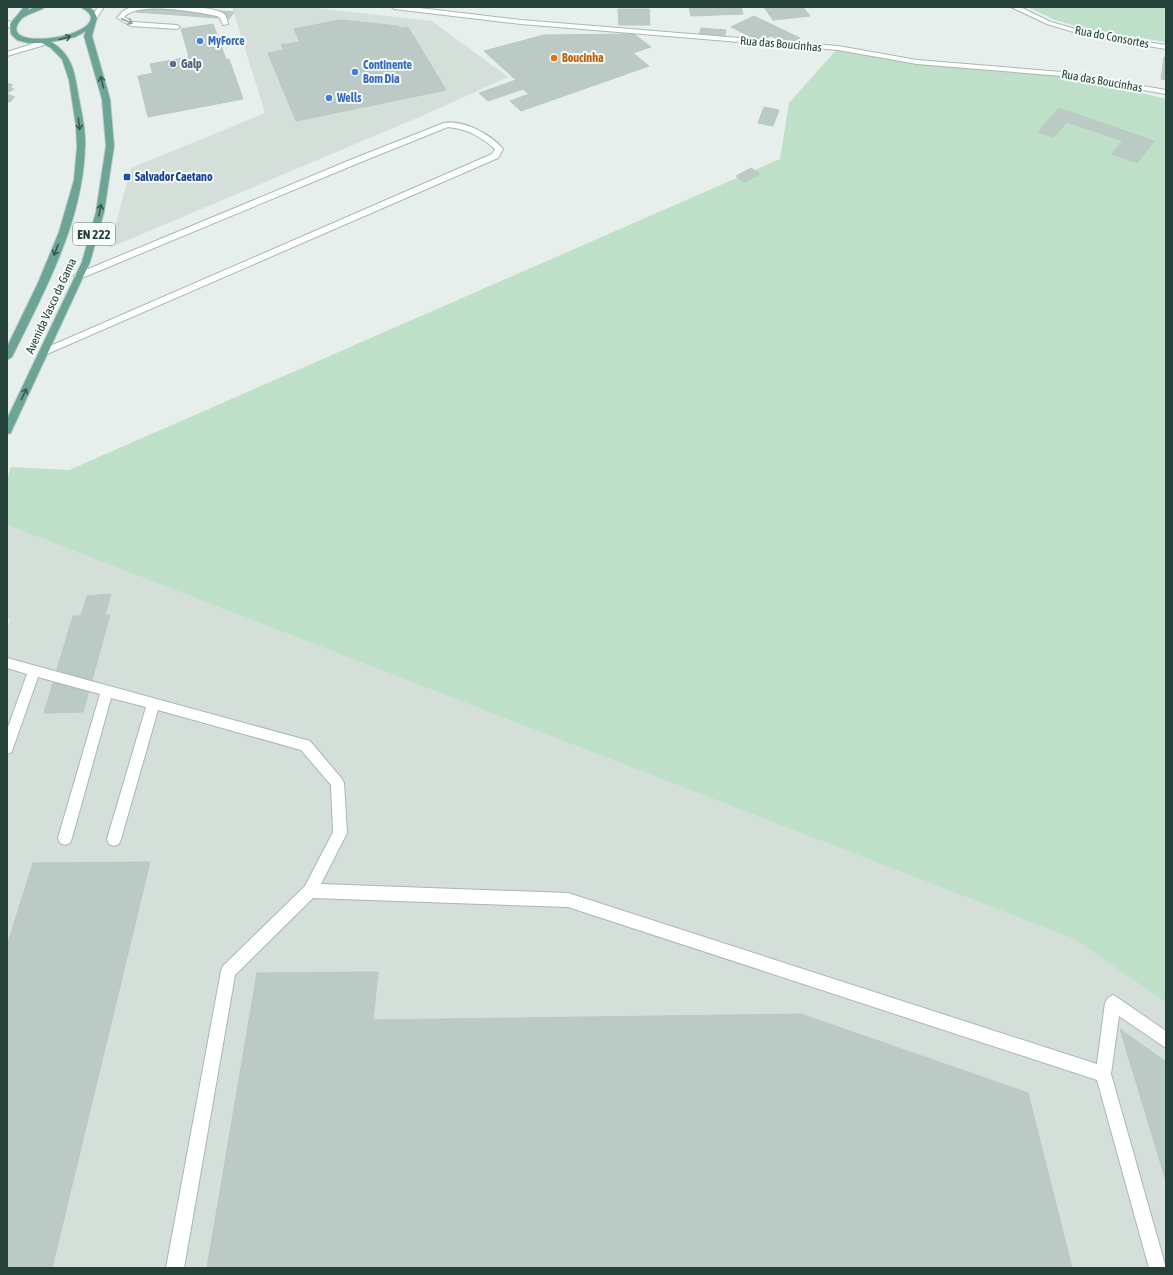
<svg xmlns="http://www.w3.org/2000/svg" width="1173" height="1275" viewBox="0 0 1173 1275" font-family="'Asap Condensed',sans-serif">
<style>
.built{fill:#d4dfda}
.green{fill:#bfe0c8}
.building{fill:#bbcac4;stroke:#b8c9c2}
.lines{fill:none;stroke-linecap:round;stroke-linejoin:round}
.minor-casing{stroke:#a8b8b2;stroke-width:2}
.major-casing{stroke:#c2cac8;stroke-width:2}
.minor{fill:#fff;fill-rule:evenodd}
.major{fill:#6aa596;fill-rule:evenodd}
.oneway{stroke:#92a09c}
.oneway2{stroke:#365b51}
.shop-dot{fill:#3f7fe0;stroke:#f7fbf9;stroke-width:1.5}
.food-dot{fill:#e8710a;stroke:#f7fbf9;stroke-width:1.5}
.service-dot{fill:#5c6f8a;stroke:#f7fbf9;stroke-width:1.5}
.transit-dot{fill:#1a4fb4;stroke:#f7fbf9;stroke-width:1.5}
.labels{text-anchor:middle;stroke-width:4;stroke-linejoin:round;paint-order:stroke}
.far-street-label{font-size:12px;fill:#24423a;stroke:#f7fbf9}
.far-shop-label{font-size:12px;font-weight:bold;fill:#366cbe;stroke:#f7fbf9;text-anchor:start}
.far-food-label{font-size:12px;font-weight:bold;fill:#c56008;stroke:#f7fbf9;text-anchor:start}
.far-service-label{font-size:12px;font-weight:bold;fill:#4e5e75;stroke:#f7fbf9;text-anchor:start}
.far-transit-label{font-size:12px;font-weight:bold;fill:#164399;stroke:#f7fbf9;text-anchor:start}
.shield{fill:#f7fbf9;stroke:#637a73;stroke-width:1}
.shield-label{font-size:13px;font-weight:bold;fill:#24423a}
</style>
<rect width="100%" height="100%" fill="#e6efeb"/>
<g class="built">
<path d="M 232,7 L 306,7 L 432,21 L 508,77 L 424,115 L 109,248 L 131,168 L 265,113 Z"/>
<path d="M 7,525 L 1074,939 L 1166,1003 L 1166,1268 L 7,1268 L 7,627 L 10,620 L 7,618 Z"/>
</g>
<g class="green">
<path d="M 1028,7 L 1166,7 L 1166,42 L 1086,29 L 1055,20 Z"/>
<path d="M 838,48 L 917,62 L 1062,74 L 1166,99 L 1166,1003 L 1074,939 L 7,525 L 7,480 L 11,467 L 69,470 L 780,159 L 789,103 Z"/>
</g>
<g class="building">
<path d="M 140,7 L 211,7 L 204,17 L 136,12 Z"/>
<path d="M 689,7 L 741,7 L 743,14 L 691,16 Z"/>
<path d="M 764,7 L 803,7 L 810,16 L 773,20 Z"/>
<path d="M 618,9 L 649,9 L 650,25 L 619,25 Z"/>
<path d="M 209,10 L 234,12 L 229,19 L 204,17 Z"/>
<path d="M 754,16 L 800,38 L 788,44 L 771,36 L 760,41 L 731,27 Z"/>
<path d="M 340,20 L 398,26 L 400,28 L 408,27 L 446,90 L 296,121 L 268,53 L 284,50 L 281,45 L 300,42 L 294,29 Z"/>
<path d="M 213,24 L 223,51 L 189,57 L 181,29 Z"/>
<path d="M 701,28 L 726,30 L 724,39 L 699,36 Z"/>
<path d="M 634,34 L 651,47 L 633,53 L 649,66 L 521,111 L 510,101 L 529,94 L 523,89 L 488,101 L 479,93 L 516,80 L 484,51 L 544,35 Z"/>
<path d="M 223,51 L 227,62 L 153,75 L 150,64 Z"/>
<path d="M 1164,57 L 1166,57 L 1166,80 L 1161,79 Z"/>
<path d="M 229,59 L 243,99 L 148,117 L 138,76 Z"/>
<path d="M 7,83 L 13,85 L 9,87 L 14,89 L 7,93 Z"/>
<path d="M 7,94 L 15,97 L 11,99 L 13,100 L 7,103 Z"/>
<path d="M 764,107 L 779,110 L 773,126 L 758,123 Z"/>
<path d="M 1059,108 L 1154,141 L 1137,163 L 1112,154 L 1123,141 L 1067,122 L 1054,137 L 1038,132 Z"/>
<path d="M 751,168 L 760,174 L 744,182 L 736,176 Z"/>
<path d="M 111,594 L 105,615 L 81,616 L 87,596 Z"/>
<path d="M 110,615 L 83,712 L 44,713 L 73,616 Z"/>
<path d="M 150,862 L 52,1268 L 7,1268 L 7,946 L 33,863 Z"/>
<path d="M 378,972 L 373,1020 L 801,1014 L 1028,1093 L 1072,1268 L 207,1268 L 257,973 Z"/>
<path d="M 1120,1029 L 1166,1062 L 1166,1181 Z"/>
</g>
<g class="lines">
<defs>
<g id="minor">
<path d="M 98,7 L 104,7 L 96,19 L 92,19 L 91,18 Z"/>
<path d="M 131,7 C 151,7 207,4 223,13 C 227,16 227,20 228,24 L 223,25 L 220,18 L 217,16 C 196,12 139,1 124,17 L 133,22 L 177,25 L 180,27 L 177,29 L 131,26 L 117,18 L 123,11 Z"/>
<path d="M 391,7 L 411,7 L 521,20 L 838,46 L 917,60 L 1062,72 L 1166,90 L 1166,94 L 1062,76 L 917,64 L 838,50 L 521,24 L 394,9 Z"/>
<path d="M 1011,7 L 1020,7 L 1051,22 L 1090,33 L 1166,45 L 1166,49 L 1087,36 L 1047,24 Z"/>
<path d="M 7,20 L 15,26 L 15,28 L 11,28 L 7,26 Z"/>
<path d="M 45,40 L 48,40 L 48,44 L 7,56 L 7,52 Z"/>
<path d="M 444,123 C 463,119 492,135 503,149 L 498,158 L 47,354 L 44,355 L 39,352 L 41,350 L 492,154 L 495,149 L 485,141 L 472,133 L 460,129 L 448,127 L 361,162 L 82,278 L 79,279 L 74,276 L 76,274 L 355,158 Z"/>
<path d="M 7,658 L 310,741 L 342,779 L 344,783 L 347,833 L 321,884 L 568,893 L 1097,1064 L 1105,1003 L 1108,998 L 1113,995 L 1118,998 L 1166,1031 L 1166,1048 L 1119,1016 L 1111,1074 L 1166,1268 L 1149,1268 L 1097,1080 L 568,907 L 313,898 L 235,975 L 184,1268 L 166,1268 L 221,971 L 223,966 L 305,886 L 333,832 L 331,785 L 301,750 L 158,710 L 121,839 L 119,844 L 114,846 L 109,844 L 107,839 L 146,707 L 111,698 L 72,838 L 70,843 L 65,845 L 60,843 L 58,838 L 100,694 L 38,677 L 13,748 L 12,752 L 7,754 L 7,730 L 27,674 L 7,668 Z"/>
</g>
<path id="major" d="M 24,7 L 30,7 L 28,10 L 36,7 L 45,7 C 38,13 24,13 19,22 C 0,50 90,39 91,18 C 91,12 84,10 81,7 L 89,7 L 94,11 L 97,18 L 92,36 L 110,99 L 114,146 L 104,212 L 90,262 L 12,430 L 11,433 L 7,434 L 7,419 L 82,262 L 96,212 L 106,146 L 102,99 L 84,36 L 86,31 L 75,37 L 51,42 C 74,55 75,76 79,99 C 82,115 86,131 85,147 C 83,222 44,292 12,357 L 7,360 L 7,347 L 38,283 L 59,232 L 74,180 L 77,147 L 76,126 L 69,80 L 62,59 L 51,48 L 42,43 L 28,43 L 17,40 L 11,34 L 10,24 Z"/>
</defs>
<use href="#minor" class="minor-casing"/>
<use href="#major" class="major-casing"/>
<use href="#minor" class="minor"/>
<use href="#major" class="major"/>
</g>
<defs><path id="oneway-shaft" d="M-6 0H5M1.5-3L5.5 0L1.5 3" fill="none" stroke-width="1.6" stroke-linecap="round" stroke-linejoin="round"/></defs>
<use class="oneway" href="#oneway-shaft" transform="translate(127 21) rotate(23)"/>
<g class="oneway2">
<use href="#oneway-shaft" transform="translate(65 38) rotate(-15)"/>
<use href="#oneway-shaft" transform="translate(102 82) rotate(-104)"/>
<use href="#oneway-shaft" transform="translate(79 124) rotate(84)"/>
<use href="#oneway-shaft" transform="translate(100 210) rotate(-79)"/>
<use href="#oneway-shaft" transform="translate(56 250) rotate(112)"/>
<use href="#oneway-shaft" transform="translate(24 394) rotate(-65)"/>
</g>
<g class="shop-dot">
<circle cx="200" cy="41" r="4"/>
<circle cx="355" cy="72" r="4"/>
<circle cx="329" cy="98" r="4"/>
</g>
<circle class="food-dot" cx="554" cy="58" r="4"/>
<circle class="service-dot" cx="173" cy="64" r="4"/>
<rect class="transit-dot" x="123" y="173" width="8" height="8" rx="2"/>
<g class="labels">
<g class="far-street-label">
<text transform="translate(1112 37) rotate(11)" y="4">Rua do Consortes</text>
<text transform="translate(781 44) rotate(5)" y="4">Rua das Boucinhas</text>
<text transform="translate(1102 81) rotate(10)" y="4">Rua das Boucinhas</text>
<text transform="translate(51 306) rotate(-65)" y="4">Avenida Vasco da Gama</text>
</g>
<g class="far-shop-label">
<text x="208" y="45">MyForce</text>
<text x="363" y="69">Continente<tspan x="363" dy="14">Bom Dia</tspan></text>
<text x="337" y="102">Wells</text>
</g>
<g class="far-food-label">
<text x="562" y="62">Boucinha</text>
</g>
<g class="far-service-label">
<text x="181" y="68">Galp</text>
</g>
<g class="far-transit-label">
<text x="135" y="181">Salvador Caetano</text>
</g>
<rect class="shield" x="73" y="223" width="42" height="22" rx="3"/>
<g class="shield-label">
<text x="94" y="239">EN 222</text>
</g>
</g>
<rect width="1173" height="1275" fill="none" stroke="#24423a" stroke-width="16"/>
</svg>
